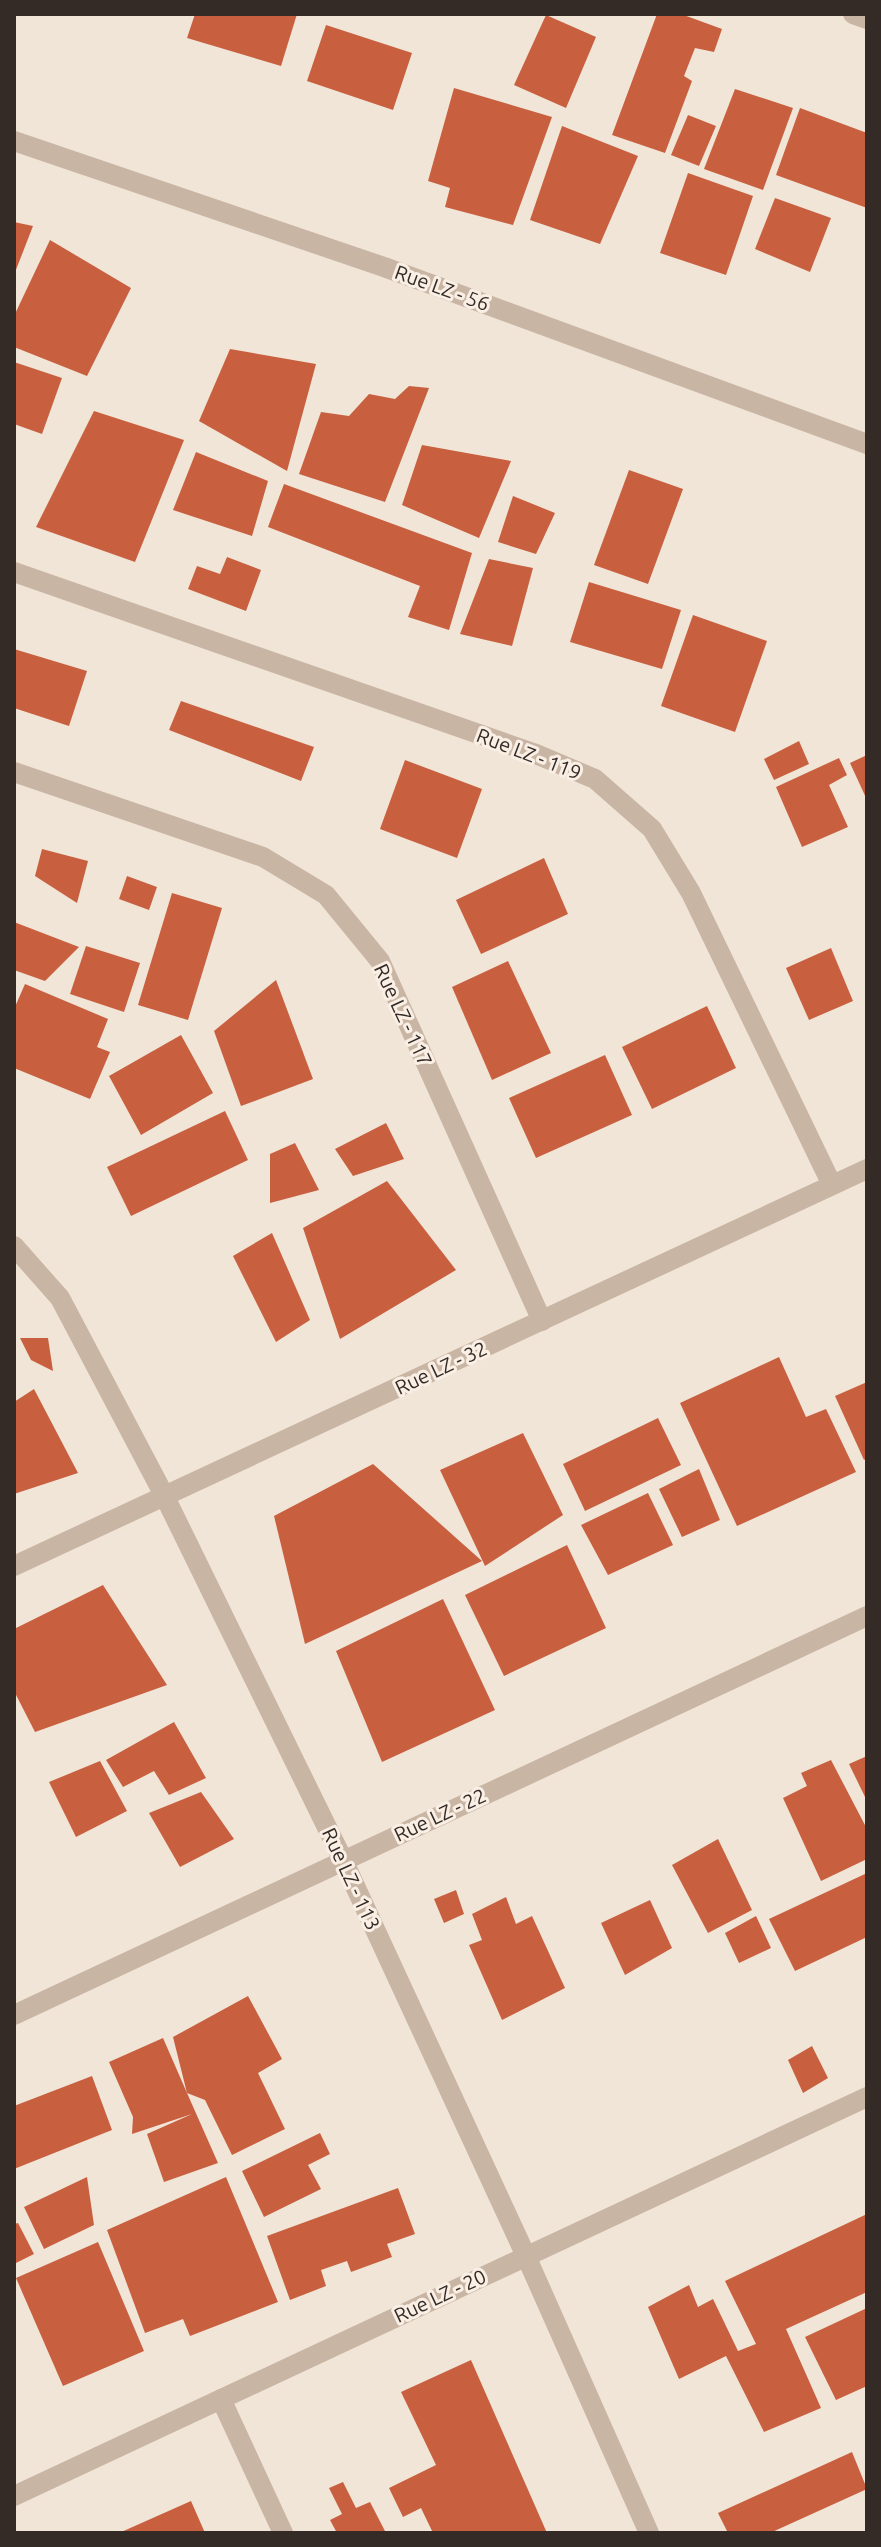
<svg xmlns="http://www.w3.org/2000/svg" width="881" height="2547" viewBox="0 0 881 2547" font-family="Ubuntu,sans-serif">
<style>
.building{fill:#c8603f}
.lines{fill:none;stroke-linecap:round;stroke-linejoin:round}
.minor{stroke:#c9b5a4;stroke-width:20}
.labels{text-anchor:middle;stroke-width:6;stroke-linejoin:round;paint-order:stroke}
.street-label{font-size:20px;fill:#342a26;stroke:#f9efe4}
</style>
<rect width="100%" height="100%" fill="#f1e5d8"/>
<g class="building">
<path d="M 195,14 L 297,14 L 281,66 L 187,38 Z"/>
<path d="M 657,14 L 681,14 L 722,29 L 714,52 L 695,48 L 684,76 L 692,81 L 665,153 L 612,135 Z"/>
<path d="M 546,15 L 596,37 L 566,108 L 514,85 Z"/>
<path d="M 326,25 L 412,53 L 393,110 L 307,81 Z"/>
<path d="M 454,88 L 552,117 L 513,225 L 445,207 L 450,188 L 428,181 Z"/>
<path d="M 735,89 L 793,108 L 763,190 L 704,169 Z"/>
<path d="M 800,108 L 867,133 L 867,208 L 776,175 Z"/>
<path d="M 688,115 L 716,126 L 699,166 L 671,155 Z"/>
<path d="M 562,126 L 638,156 L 600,244 L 530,220 Z"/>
<path d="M 688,173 L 753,196 L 726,275 L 660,253 Z"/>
<path d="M 775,198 L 831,218 L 810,272 L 755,249 Z"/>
<path d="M 14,222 L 33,226 L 14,275 Z"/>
<path d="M 50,240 L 131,288 L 87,376 L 14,347 L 14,316 Z"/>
<path d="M 230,349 L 316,364 L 287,471 L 199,421 Z"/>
<path d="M 14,362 L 62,378 L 42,434 L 14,424 Z"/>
<path d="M 409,386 L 429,388 L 385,502 L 299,474 L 321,412 L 349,416 L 369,394 L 395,399 Z"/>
<path d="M 94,411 L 184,440 L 135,562 L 36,527 Z"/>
<path d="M 422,445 L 511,461 L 479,538 L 402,505 Z"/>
<path d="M 196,452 L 268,481 L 252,536 L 173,510 Z"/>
<path d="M 629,470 L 683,489 L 648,584 L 594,565 Z"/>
<path d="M 284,484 L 472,553 L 449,630 L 408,617 L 420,586 L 268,527 Z"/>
<path d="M 513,496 L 555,513 L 536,554 L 498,542 Z"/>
<path d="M 227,557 L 261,570 L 246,611 L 188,589 L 197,566 L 220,574 Z"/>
<path d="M 489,559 L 533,568 L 512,646 L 460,634 Z"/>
<path d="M 589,582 L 681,610 L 662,669 L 570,642 Z"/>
<path d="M 693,615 L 767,641 L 735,732 L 661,706 Z"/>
<path d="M 14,649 L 87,671 L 69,726 L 14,708 Z"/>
<path d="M 181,701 L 314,747 L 301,781 L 169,730 Z"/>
<path d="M 799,741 L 809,764 L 774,780 L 764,759 Z"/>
<path d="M 867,755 L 867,800 L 850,763 Z"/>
<path d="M 839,758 L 847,775 L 829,785 L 848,827 L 802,847 L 776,787 Z"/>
<path d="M 405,760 L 482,789 L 457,858 L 380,829 Z"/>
<path d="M 42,849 L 88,861 L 77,903 L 35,876 Z"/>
<path d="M 544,858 L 568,914 L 481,954 L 456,900 Z"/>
<path d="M 127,876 L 157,887 L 149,910 L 119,899 Z"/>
<path d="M 172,893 L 222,908 L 188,1020 L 138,1005 Z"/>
<path d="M 14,922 L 79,947 L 45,981 L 14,970 Z"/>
<path d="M 86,946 L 140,963 L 124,1012 L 70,994 Z"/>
<path d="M 831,948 L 853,1001 L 809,1020 L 786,968 Z"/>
<path d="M 508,961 L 551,1053 L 492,1080 L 452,987 Z"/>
<path d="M 276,980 L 313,1079 L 241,1106 L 214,1031 Z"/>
<path d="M 25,984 L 108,1019 L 97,1047 L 110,1052 L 90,1099 L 14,1068 L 14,1009 Z"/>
<path d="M 707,1006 L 736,1068 L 652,1109 L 622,1047 Z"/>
<path d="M 181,1035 L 213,1093 L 141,1135 L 109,1076 Z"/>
<path d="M 605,1055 L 632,1115 L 536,1158 L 509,1098 Z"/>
<path d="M 225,1111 L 248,1160 L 131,1216 L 107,1167 Z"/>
<path d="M 386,1123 L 404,1159 L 353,1176 L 335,1149 Z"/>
<path d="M 295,1143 L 319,1190 L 270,1203 L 270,1154 Z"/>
<path d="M 387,1181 L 456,1270 L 340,1339 L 303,1228 Z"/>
<path d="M 272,1233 L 310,1320 L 276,1342 L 233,1256 Z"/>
<path d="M 20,1338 L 48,1338 L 53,1371 L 31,1360 Z"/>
<path d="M 779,1357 L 806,1417 L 826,1409 L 856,1472 L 737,1526 L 680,1403 Z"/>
<path d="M 867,1382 L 867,1458 L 864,1460 L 835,1396 Z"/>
<path d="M 34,1389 L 78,1473 L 14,1494 L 14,1402 Z"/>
<path d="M 658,1418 L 681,1465 L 585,1511 L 563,1464 Z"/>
<path d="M 523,1433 L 563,1515 L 485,1566 L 440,1470 Z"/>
<path d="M 373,1464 L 482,1561 L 305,1644 L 274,1516 Z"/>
<path d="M 699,1469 L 720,1520 L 682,1537 L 659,1489 Z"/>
<path d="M 648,1493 L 673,1545 L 608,1575 L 581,1525 Z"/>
<path d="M 567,1545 L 606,1628 L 504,1676 L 465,1595 Z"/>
<path d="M 103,1585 L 167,1685 L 35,1732 L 14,1691 L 14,1629 Z"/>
<path d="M 443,1599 L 495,1710 L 382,1762 L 336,1651 Z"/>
<path d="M 174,1722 L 206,1778 L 169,1795 L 154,1771 L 123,1787 L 106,1760 Z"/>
<path d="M 867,1756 L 867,1801 L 849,1764 Z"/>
<path d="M 831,1760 L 867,1829 L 867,1859 L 821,1881 L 783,1798 L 807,1786 L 801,1773 Z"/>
<path d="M 100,1761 L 127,1811 L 76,1837 L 49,1782 Z"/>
<path d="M 201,1792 L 234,1839 L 180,1867 L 149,1813 Z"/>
<path d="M 718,1839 L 752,1910 L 708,1933 L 672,1865 Z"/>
<path d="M 867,1873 L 867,1937 L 795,1971 L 769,1919 Z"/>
<path d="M 456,1890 L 464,1914 L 444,1923 L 434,1899 Z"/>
<path d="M 506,1897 L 516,1924 L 532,1916 L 565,1988 L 502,2020 L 469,1945 L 482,1940 L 472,1914 Z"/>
<path d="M 650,1900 L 672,1948 L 625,1975 L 601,1923 Z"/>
<path d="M 756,1916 L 771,1948 L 739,1963 L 725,1933 Z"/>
<path d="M 248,1996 L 282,2059 L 258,2073 L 285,2129 L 232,2155 L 205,2100 L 187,2093 L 218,2163 L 164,2182 L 147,2134 L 192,2114 L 132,2134 L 133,2117 L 109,2062 L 163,2038 L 187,2093 L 173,2037 Z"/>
<path d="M 812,2046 L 828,2078 L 803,2093 L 788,2060 Z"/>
<path d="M 92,2076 L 112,2130 L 14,2169 L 14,2106 Z"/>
<path d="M 320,2133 L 330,2154 L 308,2165 L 321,2189 L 264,2217 L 242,2171 Z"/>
<path d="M 87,2177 L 94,2225 L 44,2249 L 24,2207 Z"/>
<path d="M 226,2177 L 278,2302 L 190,2336 L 183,2319 L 145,2333 L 107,2230 Z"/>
<path d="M 398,2188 L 415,2234 L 387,2244 L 392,2257 L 351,2272 L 347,2261 L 321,2270 L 326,2286 L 290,2300 L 267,2236 Z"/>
<path d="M 867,2214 L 867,2292 L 786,2329 L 821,2408 L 764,2432 L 726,2356 L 679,2379 L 648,2307 L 689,2285 L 698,2307 L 713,2299 L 738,2351 L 756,2344 L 725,2281 Z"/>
<path d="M 18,2223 L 34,2254 L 14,2264 L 14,2224 Z"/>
<path d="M 98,2242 L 144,2351 L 63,2386 L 16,2278 Z"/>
<path d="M 867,2308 L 867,2386 L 836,2400 L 805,2337 Z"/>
<path d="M 471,2360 L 547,2533 L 536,2533 L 537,2531 L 532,2533 L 433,2533 L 421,2508 L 403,2517 L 389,2488 L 436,2465 L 401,2392 Z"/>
<path d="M 852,2452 L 867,2489 L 770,2533 L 728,2533 L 718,2513 Z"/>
<path d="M 343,2482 L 356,2508 L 370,2502 L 386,2533 L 337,2533 L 330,2520 L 342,2514 L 329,2488 Z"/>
<path d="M 191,2501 L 205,2533 L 119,2533 Z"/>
</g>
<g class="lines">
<g class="minor">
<path d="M 853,14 L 867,19"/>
<path d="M 14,141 L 384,267 L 867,444"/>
<path d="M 14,572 L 536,754 L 595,779 L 652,829 L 691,893 L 832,1185"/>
<path d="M 14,772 L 263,857 L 326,895 L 380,961 L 542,1321"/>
<path d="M 14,1246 L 60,1298 L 164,1495 L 343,1860 L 526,2256 L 649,2533"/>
<path d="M 14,1566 L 867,1169"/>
<path d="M 14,2015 L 867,1616"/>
<path d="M 221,2399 L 283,2533"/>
<path d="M 14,2496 L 867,2097"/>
</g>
</g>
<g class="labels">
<g class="street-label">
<text transform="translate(442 288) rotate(20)" y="7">Rue LZ - 56</text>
<text transform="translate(529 754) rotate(21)" y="7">Rue LZ - 119</text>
<text transform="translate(403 1015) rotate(65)" y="7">Rue LZ - 117</text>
<text transform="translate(441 1368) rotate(-25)" y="7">Rue LZ - 32</text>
<text transform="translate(440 1815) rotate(-25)" y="7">Rue LZ - 22</text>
<text transform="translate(351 1879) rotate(65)" y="7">Rue LZ - 113</text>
<text transform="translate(440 2296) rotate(-25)" y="7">Rue LZ - 20</text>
</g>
</g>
<rect width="881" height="2547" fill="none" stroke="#342a26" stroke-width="32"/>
</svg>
